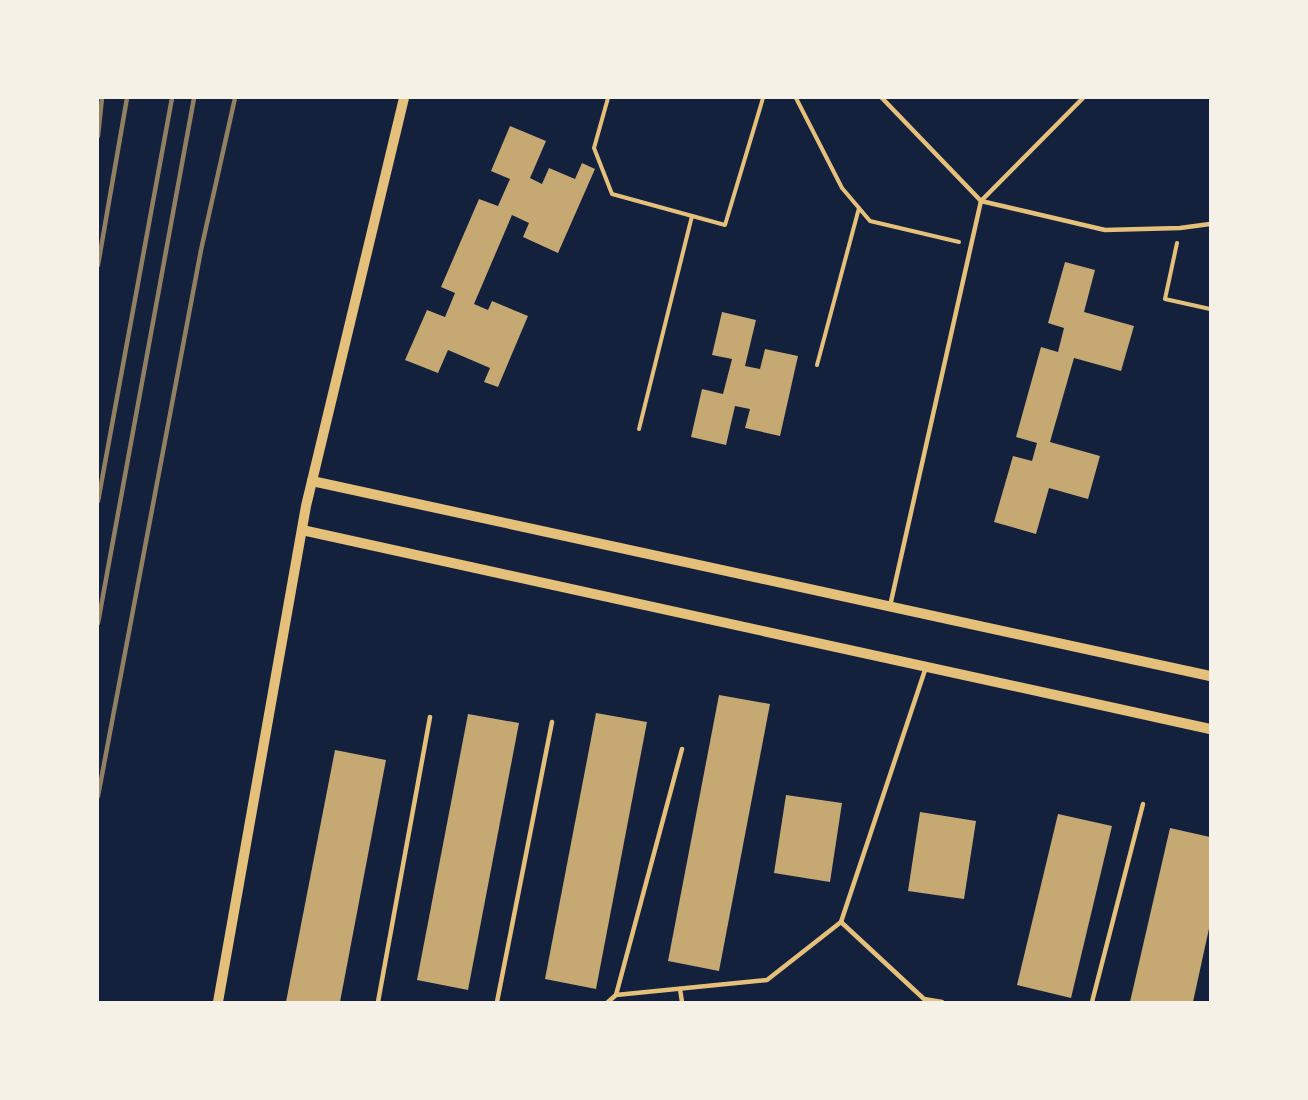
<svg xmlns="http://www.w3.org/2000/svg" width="1308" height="1100" viewBox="0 0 1308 1100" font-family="'Source Sans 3',sans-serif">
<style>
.building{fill:#c6a872}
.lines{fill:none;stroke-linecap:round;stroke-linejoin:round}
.path{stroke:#e5c07b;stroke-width:4}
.service{stroke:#e5c07b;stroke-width:4.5}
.tertiary{stroke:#e5c07b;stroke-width:10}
.rail{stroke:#918062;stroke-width:4.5}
</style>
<rect width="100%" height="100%" fill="#14213d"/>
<g class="building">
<path d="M 510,126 L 546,141 L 530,178 L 542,184 L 549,168 L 575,179 L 582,163 L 595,169 L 558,253 L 523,237 L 529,223 L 512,215 L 474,304 L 488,310 L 492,301 L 528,316 L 498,387 L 484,382 L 490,368 L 448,350 L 438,373 L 405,360 L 427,310 L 445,317 L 455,293 L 441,287 L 479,199 L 498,206 L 510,179 L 491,171 Z"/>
<path d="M 1065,262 L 1095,270 L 1084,312 L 1134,326 L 1121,371 L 1074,358 L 1050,442 L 1100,456 L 1088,499 L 1049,488 L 1036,534 L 994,522 L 1013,456 L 1032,461 L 1037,443 L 1016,437 L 1041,347 L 1058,352 L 1064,328 L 1048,323 Z"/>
<path d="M 722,312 L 756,320 L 745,366 L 760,369 L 765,349 L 798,356 L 780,436 L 745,428 L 750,409 L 735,406 L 726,445 L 691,437 L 702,389 L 723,394 L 732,359 L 712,355 Z"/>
<path d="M 719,695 L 770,704 L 719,971 L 668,961 Z"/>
<path d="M 596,713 L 647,722 L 596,989 L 545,979 Z"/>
<path d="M 468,714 L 519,723 L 468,990 L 417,980 Z"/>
<path d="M 335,750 L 386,760 L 340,1002 L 286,1002 Z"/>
<path d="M 786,795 L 842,803 L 830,882 L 774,873 Z"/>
<path d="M 920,812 L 976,821 L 964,899 L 908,891 Z"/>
<path d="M 1058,814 L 1112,826 L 1071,998 L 1017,985 Z"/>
<path d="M 1170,828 L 1210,837 L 1210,924 L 1193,1002 L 1130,1002 Z"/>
</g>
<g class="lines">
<g class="path">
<path d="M 608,98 L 594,148 L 612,194 L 725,225 L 763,98"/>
<path d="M 796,98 L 842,188 L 870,221 L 959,242"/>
<path d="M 1177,243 L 1165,299 L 1210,309"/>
<path d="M 817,365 L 859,208"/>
<path d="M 639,429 L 692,216"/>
</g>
<g class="service">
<path d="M 882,98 L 981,201 L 890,606"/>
<path d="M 981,201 L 1105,230 L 1180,228 L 1210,224"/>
<path d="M 981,201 L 1083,98"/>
<path d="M 841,922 L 924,999 L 942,1002"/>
<path d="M 680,989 L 682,1002"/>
<path d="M 616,995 L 682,749"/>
<path d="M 378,1002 L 430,717"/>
<path d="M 497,1002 L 552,722"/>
<path d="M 608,1002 L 616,995 L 767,980 L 841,922 L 926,667"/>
<path d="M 1092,1002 L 1143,804"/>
</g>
<g class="tertiary">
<path d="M 312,481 L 1210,676"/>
<path d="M 302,530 L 1210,729"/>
<path d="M 218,1002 L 306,506 L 404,98"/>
</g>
<g class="rail">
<path d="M 98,136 L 102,98"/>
<path d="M 98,265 L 127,98"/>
<path d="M 98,501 L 172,98"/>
<path d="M 98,623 L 194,98"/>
<path d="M 98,796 L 201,250 L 235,98"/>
</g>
</g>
<rect width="1308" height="1100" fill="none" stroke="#f6f1e7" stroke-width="198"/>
</svg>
